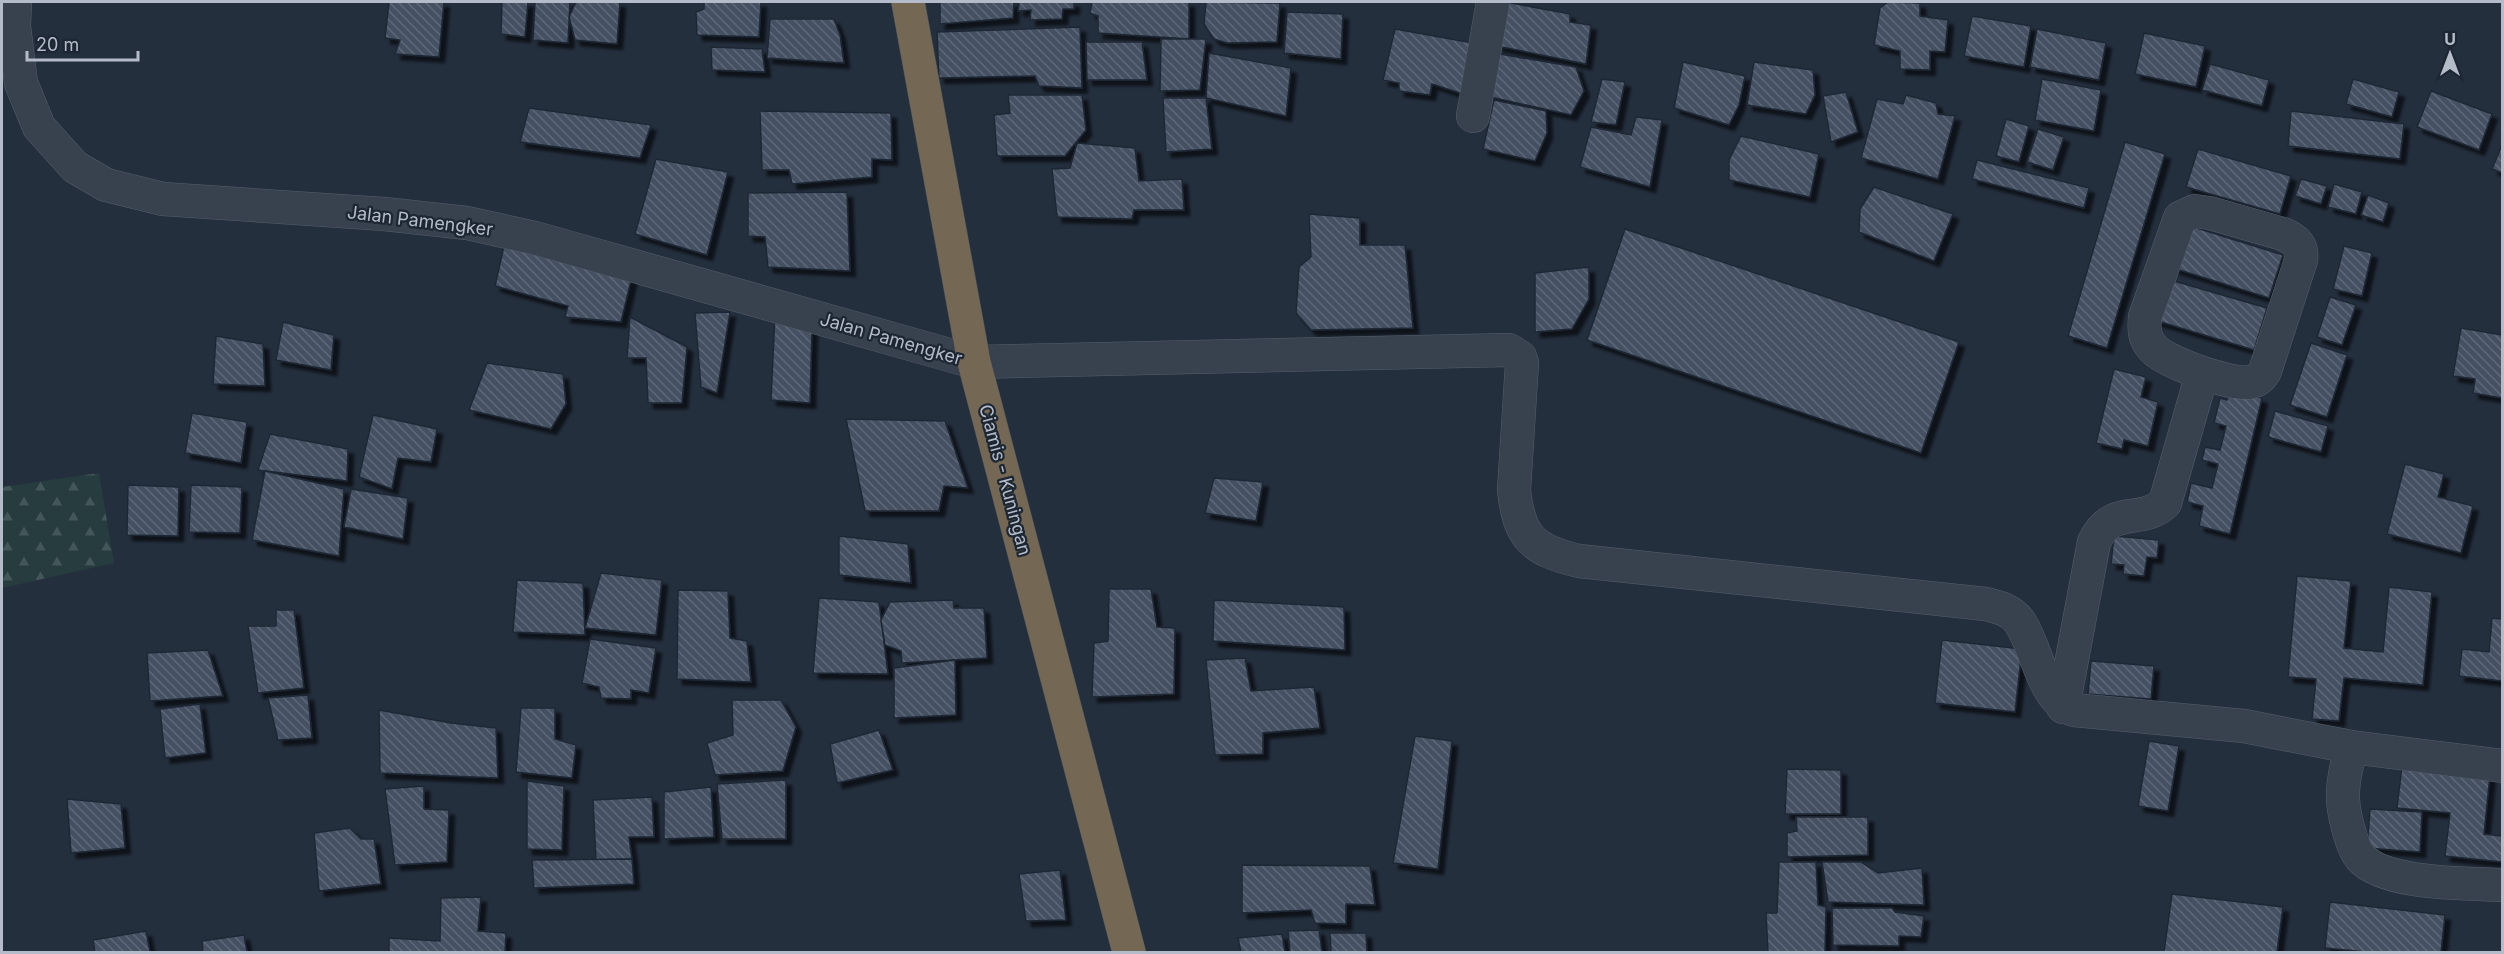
<svg xmlns="http://www.w3.org/2000/svg" width="2504" height="954" viewBox="0 0 2504 954" font-family="Inter,sans-serif">
<style>
.forest{fill:url(#forest-firs)}
.building{fill:url(#building-back-hatch);stroke:#1f2835;stroke-width:1.5;filter:url(#shadow)}
.lines{fill:none;stroke-linecap:round;stroke-linejoin:round}
.street-casing{stroke:#565f6c;stroke-width:34}
.highway-casing{stroke:#434c59;stroke-width:34}
.street{stroke:#38414e;stroke-width:33}
.highway{stroke:#746855;stroke-width:33}
.labels{text-anchor:middle;stroke-width:4.5;stroke-linejoin:round;paint-order:stroke}
.street-label{font-size:18px;fill:#b4bcc9;stroke:#1d2633}
</style>
<defs>
<pattern id="forest-firs" width="22" height="20" patternUnits="userSpaceOnUse" patternTransform="scale(1.5)"><rect width="22" height="20" fill="#263c3f"/><path d="M5 1l3.5 6h-7zM16 11l3.5 6h-7z" fill="#435659"/></pattern>
<pattern id="building-back-hatch" width="6" height="6" patternUnits="userSpaceOnUse" patternTransform="scale(1.5)"><rect width="6" height="6" fill="#455162"/><path d="M-1 5l2 2M0 0l6 6M5-1l2 2" fill="none" stroke="#5d6877"/></pattern>
<filter id="shadow"><feDropShadow dx="5.5" dy="5.5" stdDeviation="1.5" flood-color="#0009"/></filter>
</defs>
<rect width="100%" height="100%" fill="#242f3e"/>
<path class="forest" d="M 99,473 L 114,563 L 2,588 L 2,487 Z"/>
<g class="building">
<path d="M 389,2 L 444,2 L 439,57 L 395,54 L 400,40 L 385,38 Z"/>
<path d="M 502,2 L 528,2 L 525,37 L 501,34 Z"/>
<path d="M 535,2 L 570,2 L 568,43 L 533,40 Z"/>
<path d="M 576,2 L 620,2 L 617,44 L 575,40 L 569,17 Z"/>
<path d="M 704,2 L 761,2 L 759,37 L 697,35 L 696,12 L 704,9 Z"/>
<path d="M 940,2 L 1014,2 L 1013,18 L 940,24 Z"/>
<path d="M 1019,2 L 1074,2 L 1074,9 L 1063,9 L 1062,19 L 1030,20 L 1031,10 L 1018,11 Z"/>
<path d="M 1092,2 L 1189,2 L 1189,39 L 1098,33 L 1098,16 L 1090,13 Z"/>
<path d="M 1206,2 L 1280,3 L 1277,42 L 1227,43 L 1214,39 L 1204,24 Z"/>
<path d="M 1506,2 L 1570,14 L 1570,22 L 1591,25 L 1586,64 L 1497,46 Z"/>
<path d="M 1888,2 L 1920,3 L 1920,16 L 1948,20 L 1945,52 L 1930,51 L 1930,70 L 1900,69 L 1900,51 L 1874,45 L 1880,8 Z"/>
<path d="M 1287,12 L 1343,14 L 1341,59 L 1284,53 Z"/>
<path d="M 1972,16 L 2031,26 L 2024,67 L 1964,56 Z"/>
<path d="M 770,19 L 834,19 L 840,35 L 844,63 L 767,58 Z"/>
<path d="M 1080,27 L 1082,88 L 1039,86 L 1035,76 L 939,78 L 937,32 Z"/>
<path d="M 1395,29 L 1473,43 L 1466,95 L 1432,84 L 1430,95 L 1399,91 L 1399,83 L 1383,80 Z"/>
<path d="M 2037,29 L 2106,43 L 2099,80 L 2030,67 Z"/>
<path d="M 2144,33 L 2205,46 L 2196,87 L 2135,74 Z"/>
<path d="M 1161,39 L 1206,39 L 1200,90 L 1160,91 Z"/>
<path d="M 1086,42 L 1142,42 L 1147,80 L 1087,80 Z"/>
<path d="M 711,47 L 762,49 L 765,72 L 712,70 Z"/>
<path d="M 1209,53 L 1291,68 L 1286,116 L 1206,98 Z"/>
<path d="M 1494,53 L 1576,67 L 1584,91 L 1571,115 L 1486,96 Z"/>
<path d="M 1683,62 L 1745,76 L 1739,105 L 1729,125 L 1674,108 Z"/>
<path d="M 1754,62 L 1813,70 L 1815,95 L 1806,114 L 1747,105 Z"/>
<path d="M 2210,64 L 2269,80 L 2262,106 L 2202,90 Z"/>
<path d="M 1602,79 L 1625,82 L 1616,125 L 1591,122 Z"/>
<path d="M 2042,79 L 2101,90 L 2094,131 L 2035,120 Z"/>
<path d="M 2353,79 L 2399,92 L 2392,117 L 2346,104 Z"/>
<path d="M 2431,91 L 2492,114 L 2479,150 L 2417,127 Z"/>
<path d="M 1846,92 L 1858,132 L 1831,142 L 1823,96 Z"/>
<path d="M 1008,95 L 1082,95 L 1086,130 L 1065,156 L 997,156 L 994,115 L 1010,113 Z"/>
<path d="M 1906,95 L 1936,103 L 1938,114 L 1955,116 L 1938,179 L 1861,158 L 1877,99 L 1903,104 Z"/>
<path d="M 1163,98 L 1206,98 L 1212,149 L 1166,152 Z"/>
<path d="M 1494,100 L 1546,111 L 1547,133 L 1535,161 L 1483,149 Z"/>
<path d="M 529,108 L 651,125 L 640,158 L 520,142 Z"/>
<path d="M 760,111 L 891,113 L 892,160 L 872,159 L 872,177 L 792,184 L 789,170 L 762,170 Z"/>
<path d="M 2291,111 L 2404,124 L 2400,159 L 2288,146 Z"/>
<path d="M 1636,117 L 1662,120 L 1650,187 L 1580,167 L 1591,127 L 1631,135 Z"/>
<path d="M 2006,119 L 2029,126 L 2019,162 L 1996,156 Z"/>
<path d="M 2038,129 L 2064,137 L 2053,170 L 2027,162 Z"/>
<path d="M 1741,136 L 1819,154 L 1810,197 L 1729,180 L 1729,160 Z"/>
<path d="M 2125,142 L 2165,154 L 2107,348 L 2068,336 Z"/>
<path d="M 1077,143 L 1135,148 L 1139,181 L 1182,179 L 1184,210 L 1134,210 L 1132,219 L 1057,217 L 1052,169 L 1070,168 Z"/>
<path d="M 2502,145 L 2502,173 L 2492,169 Z"/>
<path d="M 2198,149 L 2291,176 L 2280,214 L 2186,187 Z"/>
<path d="M 656,159 L 728,172 L 707,255 L 635,234 Z"/>
<path d="M 1977,160 L 2089,188 L 2084,208 L 1972,179 Z"/>
<path d="M 2301,179 L 2327,186 L 2321,204 L 2295,196 Z"/>
<path d="M 2334,184 L 2362,192 L 2356,214 L 2328,207 Z"/>
<path d="M 1874,187 L 1953,214 L 1934,261 L 1859,232 L 1860,209 Z"/>
<path d="M 847,192 L 850,271 L 768,267 L 765,237 L 748,236 L 748,193 Z"/>
<path d="M 2368,195 L 2389,203 L 2383,222 L 2361,215 Z"/>
<path d="M 1309,214 L 1360,218 L 1360,245 L 1405,245 L 1413,328 L 1311,330 L 1296,313 L 1299,267 L 1311,257 Z"/>
<path d="M 2187,225 L 2283,255 L 2269,298 L 2173,268 Z"/>
<path d="M 1625,229 L 1959,342 L 1921,453 L 1587,340 Z"/>
<path d="M 506,237 L 633,272 L 621,322 L 565,317 L 568,306 L 495,286 Z"/>
<path d="M 2344,246 L 2372,253 L 2362,296 L 2333,289 Z"/>
<path d="M 1589,267 L 1589,299 L 1572,329 L 1535,332 L 1535,273 Z"/>
<path d="M 2167,279 L 2267,308 L 2254,350 L 2154,320 Z"/>
<path d="M 2330,297 L 2356,305 L 2342,345 L 2317,337 Z"/>
<path d="M 730,312 L 717,393 L 701,387 L 695,313 Z"/>
<path d="M 775,314 L 812,329 L 810,403 L 771,400 Z"/>
<path d="M 630,317 L 687,347 L 682,403 L 648,403 L 646,358 L 627,358 Z"/>
<path d="M 283,322 L 334,335 L 331,370 L 276,360 Z"/>
<path d="M 2461,328 L 2502,335 L 2502,398 L 2473,393 L 2475,379 L 2453,376 Z"/>
<path d="M 216,336 L 263,344 L 265,386 L 213,384 Z"/>
<path d="M 2311,343 L 2347,355 L 2327,417 L 2290,405 Z"/>
<path d="M 487,363 L 563,374 L 566,404 L 551,429 L 469,410 Z"/>
<path d="M 2114,369 L 2146,377 L 2141,397 L 2158,402 L 2148,446 L 2124,440 L 2122,449 L 2096,443 Z"/>
<path d="M 2230,391 L 2262,398 L 2230,534 L 2199,526 L 2203,506 L 2187,502 L 2191,483 L 2212,488 L 2218,464 L 2202,460 L 2205,447 L 2220,450 L 2226,426 L 2214,423 L 2220,398 L 2227,400 Z"/>
<path d="M 2275,411 L 2328,426 L 2321,452 L 2268,437 Z"/>
<path d="M 192,413 L 247,422 L 241,463 L 185,453 Z"/>
<path d="M 373,415 L 437,429 L 431,462 L 398,458 L 392,489 L 359,477 Z"/>
<path d="M 846,419 L 945,421 L 968,488 L 944,486 L 939,511 L 865,511 Z"/>
<path d="M 270,434 L 348,449 L 347,481 L 258,470 Z"/>
<path d="M 2405,464 L 2444,474 L 2438,497 L 2473,506 L 2461,553 L 2387,534 Z"/>
<path d="M 265,471 L 344,489 L 339,556 L 252,540 Z"/>
<path d="M 1214,478 L 1263,482 L 1256,521 L 1205,513 Z"/>
<path d="M 128,485 L 179,487 L 178,536 L 127,535 Z"/>
<path d="M 191,485 L 242,487 L 240,533 L 189,532 Z"/>
<path d="M 351,489 L 408,498 L 403,539 L 344,527 Z"/>
<path d="M 839,536 L 908,544 L 911,583 L 839,575 Z"/>
<path d="M 2114,536 L 2159,540 L 2157,558 L 2147,557 L 2144,576 L 2123,574 L 2124,565 L 2111,564 Z"/>
<path d="M 601,573 L 662,580 L 656,635 L 585,628 Z"/>
<path d="M 2297,576 L 2351,581 L 2344,648 L 2383,652 L 2389,587 L 2432,592 L 2423,685 L 2344,678 L 2339,721 L 2312,719 L 2316,679 L 2288,677 Z"/>
<path d="M 517,580 L 583,583 L 585,635 L 513,632 Z"/>
<path d="M 1109,589 L 1151,589 L 1157,627 L 1175,628 L 1174,694 L 1092,697 L 1094,643 L 1108,641 Z"/>
<path d="M 678,590 L 728,591 L 730,638 L 747,641 L 751,682 L 677,679 Z"/>
<path d="M 819,598 L 879,602 L 888,674 L 813,673 Z"/>
<path d="M 953,600 L 954,608 L 984,608 L 987,658 L 902,663 L 901,651 L 885,645 L 881,620 L 890,602 Z"/>
<path d="M 1214,600 L 1344,607 L 1345,650 L 1213,641 Z"/>
<path d="M 276,610 L 294,610 L 304,688 L 258,693 L 248,626 L 276,626 Z"/>
<path d="M 2492,618 L 2502,619 L 2502,681 L 2459,676 L 2462,649 L 2489,652 Z"/>
<path d="M 590,639 L 656,648 L 649,693 L 631,690 L 631,699 L 601,698 L 599,687 L 582,683 Z"/>
<path d="M 1942,640 L 2022,649 L 2015,712 L 1935,703 Z"/>
<path d="M 208,650 L 223,696 L 150,701 L 147,653 Z"/>
<path d="M 1245,658 L 1251,691 L 1314,687 L 1320,728 L 1263,733 L 1263,754 L 1215,755 L 1206,660 Z"/>
<path d="M 955,660 L 956,715 L 894,718 L 894,668 Z"/>
<path d="M 2091,661 L 2154,666 L 2151,699 L 2088,694 Z"/>
<path d="M 308,695 L 312,738 L 278,740 L 268,698 Z"/>
<path d="M 732,700 L 781,700 L 796,727 L 783,771 L 715,775 L 707,743 L 733,735 Z"/>
<path d="M 200,704 L 206,753 L 165,758 L 160,709 Z"/>
<path d="M 521,708 L 555,708 L 555,739 L 576,745 L 572,778 L 516,772 Z"/>
<path d="M 379,710 L 451,723 L 496,728 L 498,778 L 380,773 Z"/>
<path d="M 879,730 L 893,770 L 837,783 L 830,744 Z"/>
<path d="M 1415,736 L 1452,741 L 1438,869 L 1393,863 Z"/>
<path d="M 2149,741 L 2179,746 L 2168,811 L 2138,806 Z"/>
<path d="M 2402,766 L 2490,775 L 2484,834 L 2502,836 L 2502,862 L 2445,856 L 2450,813 L 2397,808 Z"/>
<path d="M 1787,769 L 1841,770 L 1841,814 L 1785,814 Z"/>
<path d="M 786,780 L 786,839 L 722,839 L 717,784 Z"/>
<path d="M 527,781 L 564,786 L 562,850 L 527,849 Z"/>
<path d="M 424,786 L 424,809 L 449,810 L 447,862 L 395,865 L 385,789 Z"/>
<path d="M 711,787 L 714,837 L 664,839 L 664,792 Z"/>
<path d="M 652,797 L 654,837 L 629,837 L 632,859 L 596,860 L 593,800 Z"/>
<path d="M 67,799 L 121,804 L 125,848 L 71,853 Z"/>
<path d="M 2370,809 L 2422,812 L 2420,852 L 2367,848 Z"/>
<path d="M 1796,817 L 1868,817 L 1868,855 L 1787,857 L 1787,833 L 1797,831 Z"/>
<path d="M 350,828 L 361,839 L 374,839 L 381,884 L 319,891 L 314,833 Z"/>
<path d="M 632,859 L 634,884 L 534,888 L 532,860 Z"/>
<path d="M 1779,862 L 1816,862 L 1818,905 L 1826,907 L 1825,952 L 1768,952 L 1766,913 L 1777,913 Z"/>
<path d="M 1822,862 L 1861,862 L 1878,873 L 1922,868 L 1924,905 L 1828,902 Z"/>
<path d="M 1242,865 L 1370,866 L 1375,905 L 1346,904 L 1346,924 L 1315,923 L 1311,910 L 1242,913 Z"/>
<path d="M 1060,870 L 1066,920 L 1026,921 L 1019,874 Z"/>
<path d="M 2172,894 L 2283,907 L 2277,952 L 2164,952 Z"/>
<path d="M 481,897 L 478,931 L 506,933 L 505,952 L 389,952 L 389,938 L 440,941 L 441,898 Z"/>
<path d="M 2330,902 L 2445,915 L 2441,952 L 2366,952 L 2325,948 Z"/>
<path d="M 1832,908 L 1892,908 L 1895,912 L 1924,916 L 1921,937 L 1899,936 L 1899,946 L 1833,945 Z"/>
<path d="M 1319,930 L 1322,952 L 1290,952 L 1288,931 Z"/>
<path d="M 146,931 L 150,952 L 95,952 L 93,940 Z"/>
<path d="M 1330,933 L 1366,933 L 1367,952 L 1331,952 Z"/>
<path d="M 1282,934 L 1285,952 L 1241,952 L 1238,938 Z"/>
<path d="M 244,935 L 247,952 L 203,952 L 202,941 Z"/>
</g>
<g class="lines">
<defs>
<g id="street">
<path d="M 15,2 L 14,26 L 21,83 L 39,127 L 75,167 L 106,185 L 163,199 L 384,214 L 467,223 L 535,238 L 974,362 L 1509,350 L 1520,357 L 1522,363 L 1514,490 C 1519,538 1533,550 1579,561 L 1986,604 C 1998,607 2011,610 2019,621 C 2037,646 2042,701 2074,710 L 2244,726 L 2351,747 L 2502,766"/>
<path d="M 1473,116 L 1493,2"/>
<path d="M 2195,211 L 2210,213 L 2283,234 C 2296,240 2303,245 2301,260 L 2265,371 C 2262,376 2258,381 2251,382 C 2232,386 2163,362 2152,347 C 2144,338 2144,329 2145,317 L 2180,218 Z"/>
<path d="M 2063,707 L 2094,542 C 2113,503 2140,526 2165,503 L 2202,374"/>
<path d="M 2351,747 C 2348,762 2342,781 2343,797 C 2343,811 2351,847 2361,858 C 2386,885 2466,883 2502,885"/>
</g>
<path id="highway" d="M 908,2 L 974,362 L 1129,952"/>
</defs>
<use href="#street" class="street-casing"/>
<use href="#highway" class="highway-casing"/>
<use href="#street" class="street"/>
<use href="#highway" class="highway"/>
</g>
<g class="labels">
<g class="street-label">
<text transform="translate(420 221) rotate(7)" y="6">Jalan Pamengker</text>
<text transform="translate(891 339) rotate(16)" y="6">Jalan Pamengker</text>
<text transform="translate(1005 480) rotate(75)" y="6">Ciamis - Kuningan</text>
</g>
</g>
<rect width="2504" height="954" fill="none" stroke="#b4bcc9" stroke-width="6"/>
<g transform="translate(2450 54)" stroke="#1d2633" stroke-width="4.5" paint-order="stroke">
<path d="M0-4.5L10 22L0 15L-10 22Z" fill="#b4bcc9"/>
<text y="-9" font-size="16" font-weight="bold" text-anchor="middle" fill="#b4bcc9">U</text>
</g>
<path d="M27 51v9h111v-9" fill="none" stroke="#b4bcc9" stroke-width="3"/>
<text x="36" y="51" font-size="18" fill="#b4bcc9" stroke="#1d2633" stroke-width="4.5" paint-order="stroke">20 m</text>
</svg>
